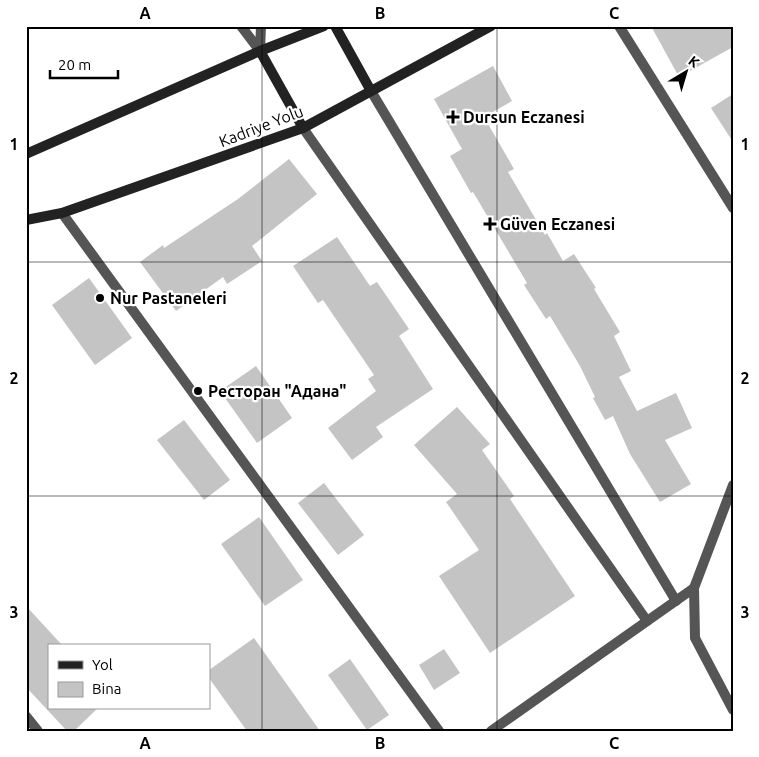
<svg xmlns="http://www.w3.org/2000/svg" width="759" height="757" viewBox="0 0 759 757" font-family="Ubuntu,sans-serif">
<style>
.building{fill:#c4c4c4}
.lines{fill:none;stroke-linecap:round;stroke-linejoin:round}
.minor{stroke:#555;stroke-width:10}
.secondary{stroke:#222;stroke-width:10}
.grid{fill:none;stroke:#000;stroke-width:1;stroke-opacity:0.55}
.poi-dot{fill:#000;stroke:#fff;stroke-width:2}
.labels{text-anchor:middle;stroke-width:4.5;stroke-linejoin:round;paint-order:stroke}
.poi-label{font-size:16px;font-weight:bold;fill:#000;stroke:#fff;text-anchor:start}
.street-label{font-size:16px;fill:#000;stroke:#fff}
.neatline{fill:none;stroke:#000;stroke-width:2}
.grid-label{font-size:16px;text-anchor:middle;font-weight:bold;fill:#000}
</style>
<rect width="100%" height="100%" fill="#fff"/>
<g class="building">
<path d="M 651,26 L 729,26 L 733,33 L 733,47 L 679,77 Z"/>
<path d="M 493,66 L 512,101 L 484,117 L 514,169 L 508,172 L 545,235 L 547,233 L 563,261 L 574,254 L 596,288 L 594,289 L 620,332 L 614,336 L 631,371 L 619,377 L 637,411 L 676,393 L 692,428 L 665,440 L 691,484 L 660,502 L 630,454 L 613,416 L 605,420 L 593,398 L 595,397 L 580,366 L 550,316 L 546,319 L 524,285 L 527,283 L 473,192 L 471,193 L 450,156 L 462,149 L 434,99 Z"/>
<path d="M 733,94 L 733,142 L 711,108 Z"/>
<path d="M 289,159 L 317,194 L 252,246 L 262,261 L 227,284 L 223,277 L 176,311 L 140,262 L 163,245 L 164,248 L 238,199 Z"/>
<path d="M 337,237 L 370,286 L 377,282 L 409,329 L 399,336 L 433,389 L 376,427 L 383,437 L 352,460 L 328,428 L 376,391 L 368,379 L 374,375 L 323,300 L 318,303 L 293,266 Z"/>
<path d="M 89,278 L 132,338 L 95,365 L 52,305 Z"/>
<path d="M 256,366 L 292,418 L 257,443 L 220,391 Z"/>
<path d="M 457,407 L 490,444 L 482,450 L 514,496 L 510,499 L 575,596 L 490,653 L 439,576 L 479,550 L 446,502 L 457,494 L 414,445 Z"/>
<path d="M 184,420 L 230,480 L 204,500 L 157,440 Z"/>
<path d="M 324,483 L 364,535 L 338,555 L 298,503 Z"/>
<path d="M 259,517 L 303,580 L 265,606 L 221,544 Z"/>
<path d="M 26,606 L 63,646 L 49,646 L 49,708 L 98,708 L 74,731 L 67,731 L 26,687 Z"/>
<path d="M 254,638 L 320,731 L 247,731 L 209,678 L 209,670 Z"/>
<path d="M 444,649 L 460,673 L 434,690 L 419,665 Z"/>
<path d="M 350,659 L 389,715 L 367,730 L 328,675 Z"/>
</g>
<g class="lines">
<g class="minor">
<path d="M 241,26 L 260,51"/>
<path d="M 619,26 L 733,208"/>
<path d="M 260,51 L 261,26"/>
<path d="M 371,91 L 676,601"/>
<path d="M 303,128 L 647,621"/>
<path d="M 62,213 L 439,731"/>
<path d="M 733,485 L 694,588 L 695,638 L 733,710"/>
<path d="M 26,716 L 38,731"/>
<path d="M 491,731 L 694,588"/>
</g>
<g class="secondary">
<path d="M 335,26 L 371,91"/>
<path d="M 260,51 L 303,128"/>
<path d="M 26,154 L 260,51 L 324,26"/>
<path d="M 26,220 L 62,213 L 303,128 L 491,26"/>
</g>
</g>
<path class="grid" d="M 262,26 L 262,731M 497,26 L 497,731M 26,262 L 733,262M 26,496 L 733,496"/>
<g class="poi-dot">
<path d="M450.5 109.5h5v5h5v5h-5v5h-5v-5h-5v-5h5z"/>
<path d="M487.5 216.5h5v5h5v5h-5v5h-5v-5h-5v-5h5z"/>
<circle cx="100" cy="298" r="5"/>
<circle cx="198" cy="391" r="5"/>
</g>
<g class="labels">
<g class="poi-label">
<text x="463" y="123">Dursun Eczanesi</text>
<text x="500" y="230">Güven Eczanesi</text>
<text x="110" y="304">Nur Pastaneleri</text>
<text x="208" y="397">Ресторан "Адана"</text>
</g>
<g class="street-label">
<text transform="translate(261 126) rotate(-21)" y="6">Kadriye Yolu</text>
</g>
</g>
<rect width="759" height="757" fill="none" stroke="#ffffff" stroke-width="55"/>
<rect x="48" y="644" width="162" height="65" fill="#ffffff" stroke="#999999"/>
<rect x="58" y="661" width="25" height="8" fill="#222222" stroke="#999999"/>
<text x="92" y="670" font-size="15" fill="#000000">Yol</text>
<rect x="58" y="682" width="25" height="15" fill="#c4c4c4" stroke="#999999"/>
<text x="92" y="694" font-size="15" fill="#000000">Bina</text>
<g transform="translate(686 72) rotate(38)" stroke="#ffffff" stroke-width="4" paint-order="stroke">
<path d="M0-4L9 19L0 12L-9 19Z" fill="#000000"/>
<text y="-8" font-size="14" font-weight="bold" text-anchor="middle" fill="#000000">K</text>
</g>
<path d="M50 70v8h68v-8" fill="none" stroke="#000000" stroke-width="2.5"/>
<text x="58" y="70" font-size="15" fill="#000000" stroke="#ffffff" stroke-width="4" paint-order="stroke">20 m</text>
<rect x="28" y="28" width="704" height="702" class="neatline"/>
<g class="grid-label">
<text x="145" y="19">A</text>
<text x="380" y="19">B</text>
<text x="614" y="19">C</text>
<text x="14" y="150">1</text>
<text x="745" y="150">1</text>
<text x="14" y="384">2</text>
<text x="745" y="384">2</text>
<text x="14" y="618">3</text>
<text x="745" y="618">3</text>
<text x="145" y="749">A</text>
<text x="380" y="749">B</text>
<text x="614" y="749">C</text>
</g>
</svg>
